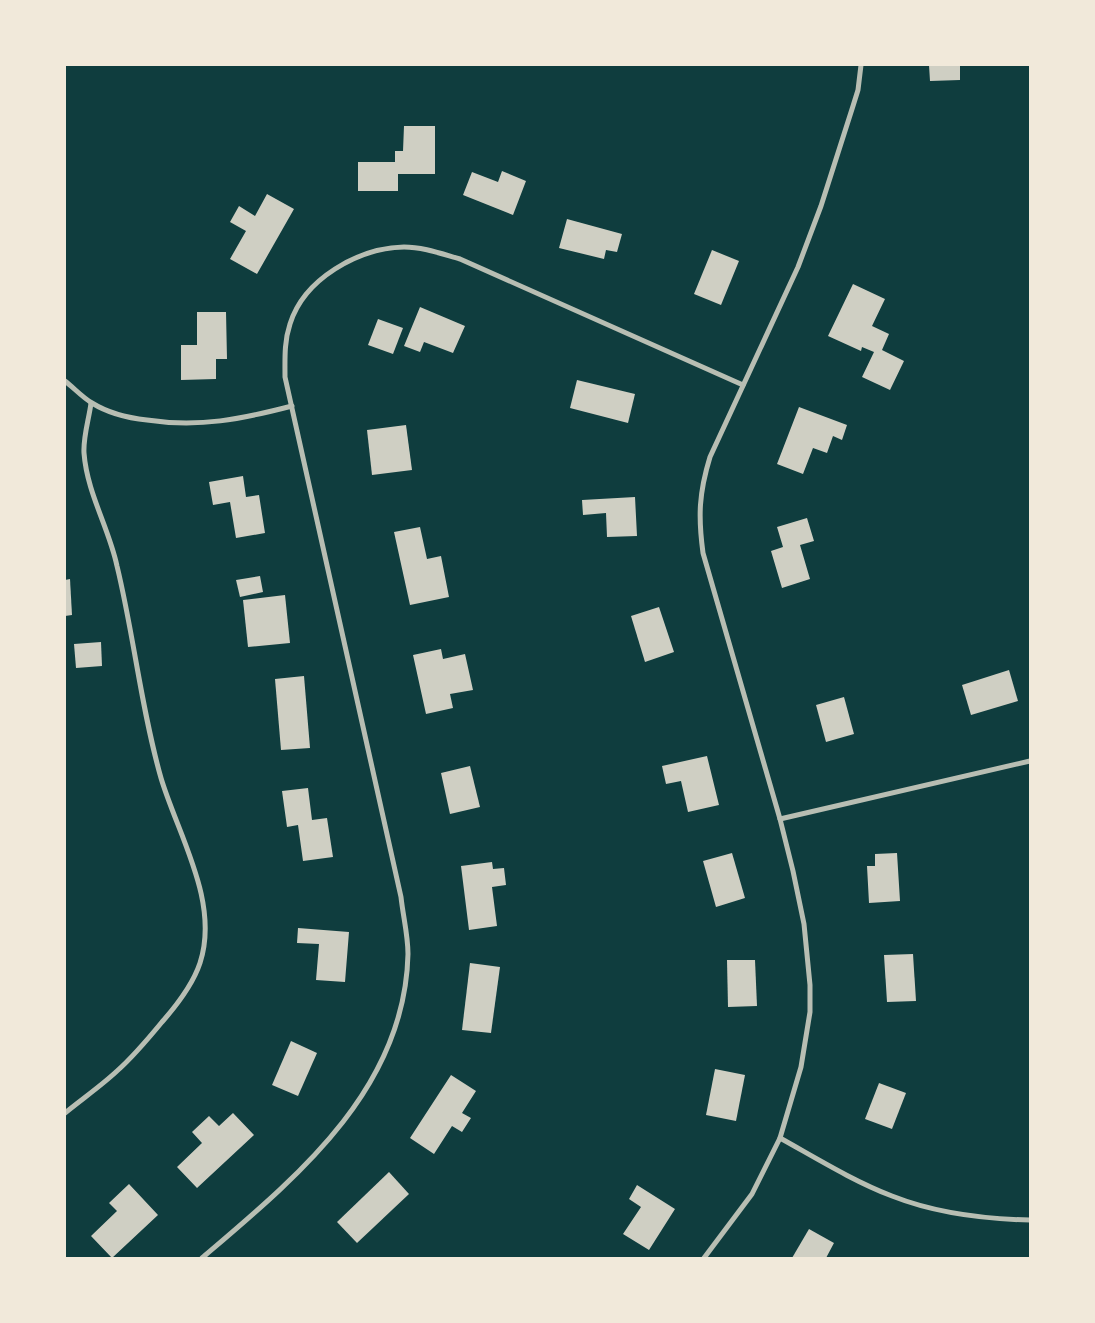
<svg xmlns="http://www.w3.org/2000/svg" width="1095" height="1323" viewBox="0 0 1095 1323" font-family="Literata,serif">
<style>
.building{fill:#cfcfc3}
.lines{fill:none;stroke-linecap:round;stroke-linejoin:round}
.minor{stroke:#b8beb3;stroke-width:5}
</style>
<rect width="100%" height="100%" fill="#0f3d3e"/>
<g class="building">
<path d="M 929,65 L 960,65 L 960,80 L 930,81 Z"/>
<path d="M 404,126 L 435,126 L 435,174 L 398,174 L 398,191 L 358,191 L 358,162 L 395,162 L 395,151 L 403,151 Z"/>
<path d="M 502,171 L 526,181 L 513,215 L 463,195 L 472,172 L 498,182 Z"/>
<path d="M 267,194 L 294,209 L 257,274 L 230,259 L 246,231 L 230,222 L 239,206 L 255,216 Z"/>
<path d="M 567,219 L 622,234 L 617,252 L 606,250 L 604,259 L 559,248 Z"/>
<path d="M 712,250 L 739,261 L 721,305 L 694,294 Z"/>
<path d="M 853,284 L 885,299 L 872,326 L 889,334 L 882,350 L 904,361 L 890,390 L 862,377 L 874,352 L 862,347 L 861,351 L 828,336 Z"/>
<path d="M 420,307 L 465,326 L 453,353 L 424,342 L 420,352 L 404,346 Z"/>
<path d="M 197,312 L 226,312 L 227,359 L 216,359 L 216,379 L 181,380 L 181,345 L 197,345 Z"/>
<path d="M 378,319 L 403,328 L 393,354 L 368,345 Z"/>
<path d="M 577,380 L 635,394 L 628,423 L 570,408 Z"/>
<path d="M 799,407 L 847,425 L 842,440 L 833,436 L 827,453 L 813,448 L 803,474 L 777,464 Z"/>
<path d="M 406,425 L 412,470 L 372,475 L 367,430 Z"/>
<path d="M 243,476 L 246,497 L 259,495 L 265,533 L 236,538 L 230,502 L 213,505 L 209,482 Z"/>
<path d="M 635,497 L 637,536 L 607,537 L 606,513 L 583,515 L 582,500 Z"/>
<path d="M 807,518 L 814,541 L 800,545 L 810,579 L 782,588 L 771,551 L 783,547 L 777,527 Z"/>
<path d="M 420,527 L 427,559 L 441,556 L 449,597 L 410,605 L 394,532 Z"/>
<path d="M 260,576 L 263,592 L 240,597 L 236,580 Z"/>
<path d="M 70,579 L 72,615 L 65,616 L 65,580 Z"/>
<path d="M 285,595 L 290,643 L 248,647 L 243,600 Z"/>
<path d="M 659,607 L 674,652 L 645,662 L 631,616 Z"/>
<path d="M 101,642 L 102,666 L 76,668 L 74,644 Z"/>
<path d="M 441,649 L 443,659 L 465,654 L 473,690 L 450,694 L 453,708 L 426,714 L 413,655 Z"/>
<path d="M 1009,670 L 1018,701 L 971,715 L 962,685 Z"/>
<path d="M 304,676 L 310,748 L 281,750 L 275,679 Z"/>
<path d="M 844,697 L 854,734 L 826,742 L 816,705 Z"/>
<path d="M 707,756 L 719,805 L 688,812 L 681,781 L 666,784 L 662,766 Z"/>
<path d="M 470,766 L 480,807 L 450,814 L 441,773 Z"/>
<path d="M 308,788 L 312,820 L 327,818 L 333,857 L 303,861 L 298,825 L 287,827 L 282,791 Z"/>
<path d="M 732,853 L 745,898 L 716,907 L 703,861 Z"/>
<path d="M 897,853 L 900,901 L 869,903 L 867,866 L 875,866 L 875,854 Z"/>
<path d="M 492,862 L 493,869 L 504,868 L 506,885 L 492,887 L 497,926 L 469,930 L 461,866 Z"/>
<path d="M 298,928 L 349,932 L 345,982 L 316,980 L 319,944 L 297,943 Z"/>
<path d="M 913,954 L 916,1001 L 887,1002 L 884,955 Z"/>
<path d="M 727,960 L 755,960 L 757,1006 L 728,1007 Z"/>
<path d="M 470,963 L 500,967 L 491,1033 L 462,1030 Z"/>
<path d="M 291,1041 L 317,1053 L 298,1096 L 272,1085 Z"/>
<path d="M 715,1069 L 745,1075 L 736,1121 L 706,1115 Z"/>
<path d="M 451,1075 L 476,1091 L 462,1113 L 471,1118 L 462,1132 L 452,1126 L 434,1154 L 410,1138 Z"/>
<path d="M 879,1083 L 906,1093 L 892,1129 L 865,1119 Z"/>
<path d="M 233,1113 L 254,1135 L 197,1188 L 177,1167 L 202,1143 L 192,1132 L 209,1116 L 219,1126 Z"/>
<path d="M 389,1172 L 409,1194 L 357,1243 L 337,1222 Z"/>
<path d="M 129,1184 L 158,1215 L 112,1258 L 91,1236 L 117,1211 L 109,1203 Z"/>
<path d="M 637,1185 L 675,1209 L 649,1250 L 623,1234 L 641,1207 L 629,1199 Z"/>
<path d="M 809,1229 L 834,1243 L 826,1258 L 792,1258 Z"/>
</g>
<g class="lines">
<g class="minor">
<path d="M 65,381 C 74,388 82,397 92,403 C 108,413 128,418 147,420 C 199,428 242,419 292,406"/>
<path d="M 780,819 L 1030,761"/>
<path d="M 65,1113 C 82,1099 101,1086 117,1071 C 134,1056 148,1039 162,1022 C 177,1005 193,984 200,963 C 220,902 178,835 161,778 C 141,708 134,636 117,566 C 109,528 87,493 84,453 C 83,437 89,419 91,403"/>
<path d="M 780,1138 C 816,1158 853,1181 892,1196 C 935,1213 983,1219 1030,1220"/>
<path d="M 202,1258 C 297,1177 405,1089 408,954 C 408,935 403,916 401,897 L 285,377 C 285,359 284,342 290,324 C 304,279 358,248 404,247 C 423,247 442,254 460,259 L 743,385"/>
<path d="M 704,1258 L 752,1194 L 780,1138 L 801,1067 L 810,1012 L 810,985 L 804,924 L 793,871 L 780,819 L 703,553 C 698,516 699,493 710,457 L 798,267 L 821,206 L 853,106 L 858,90 L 861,65"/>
</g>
</g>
<rect width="1095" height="1323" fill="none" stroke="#f1e9da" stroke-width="132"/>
</svg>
